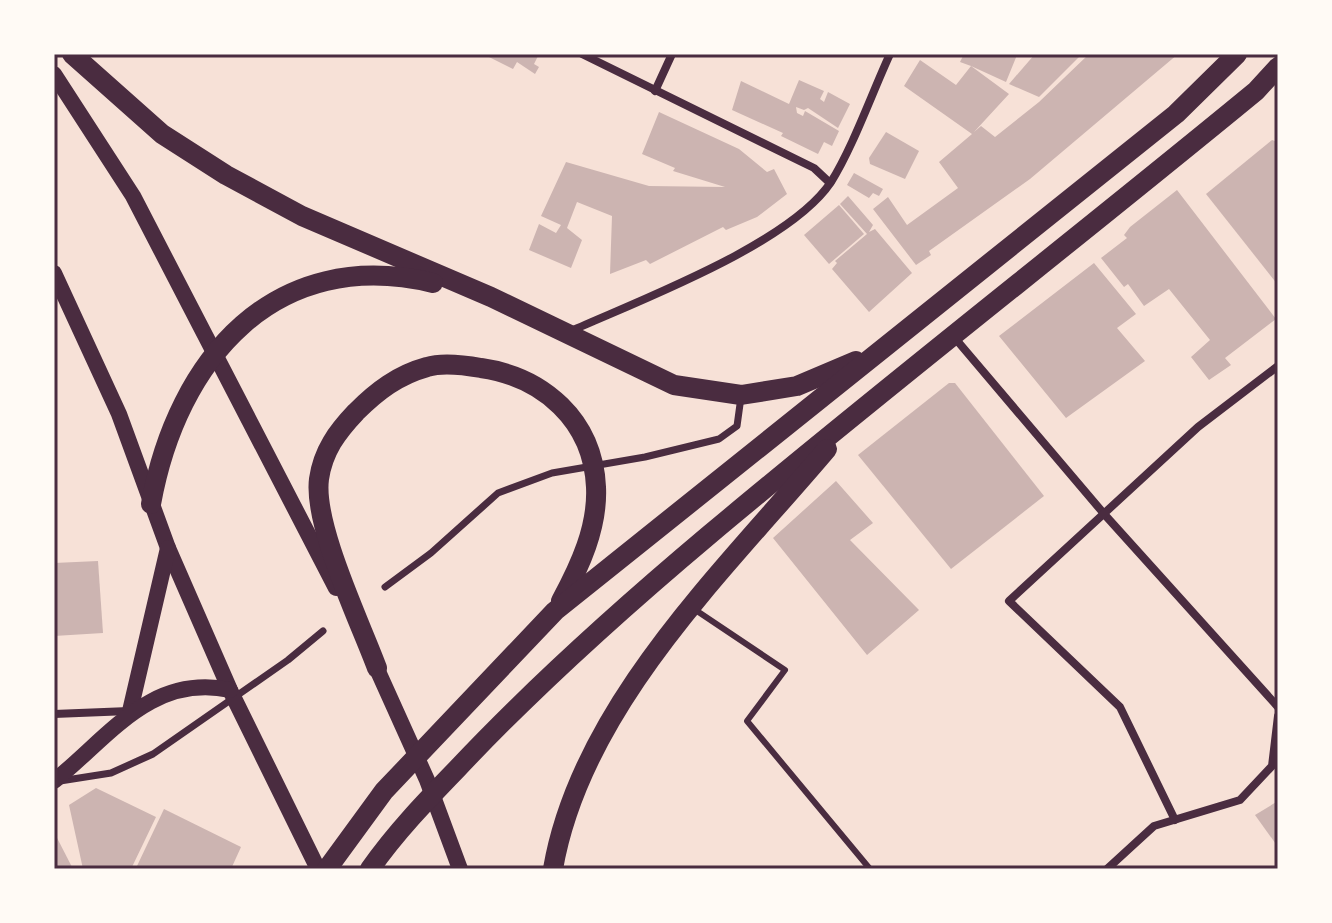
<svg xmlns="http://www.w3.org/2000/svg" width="1332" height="923" viewBox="0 0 1332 923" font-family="Jost,sans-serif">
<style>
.building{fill:#ccb4b1}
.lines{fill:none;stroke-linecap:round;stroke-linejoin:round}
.service{stroke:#4a2c40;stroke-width:6}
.pedestrian{stroke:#4a2c40;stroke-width:7}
.minor{stroke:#4a2c40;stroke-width:8}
.secondary{stroke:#4a2c40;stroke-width:16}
.primary{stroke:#4a2c40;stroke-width:20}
.neatline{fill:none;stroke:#4a2c40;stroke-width:3}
</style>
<rect width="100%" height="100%" fill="#f7e1d7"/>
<g class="building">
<path d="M 483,54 L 539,54 L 534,64 L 539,67 L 535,74 L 517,62 L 513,69 Z"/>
<path d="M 964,54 L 1027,54 L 1026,57 L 1017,55 L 1006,82 L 971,66 L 1009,94 L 974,132 L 981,126 L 995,137 L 1039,102 L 1089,54 L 1178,54 L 1030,179 L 929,251 L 931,255 L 916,265 L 873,209 L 888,197 L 907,225 L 958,188 L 939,162 L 972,134 L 904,86 L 920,60 L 956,85 L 971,66 L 960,62 Z"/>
<path d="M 1035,54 L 1082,54 L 1039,97 L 1009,84 Z"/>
<path d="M 799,80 L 824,91 L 820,99 L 824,102 L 828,92 L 850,104 L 838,128 L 808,108 L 804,110 L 796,107 L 797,113 L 803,116 L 805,111 L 839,131 L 832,146 L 824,142 L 818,154 L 781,136 L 783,133 L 732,110 L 741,81 L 789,104 Z"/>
<path d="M 659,112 L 739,149 L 767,172 L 774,169 L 787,194 L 757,217 L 726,230 L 723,227 L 650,264 L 646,260 L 610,274 L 612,216 L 577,202 L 567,228 L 582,240 L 571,268 L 529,250 L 539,224 L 556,233 L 561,225 L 541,216 L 566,162 L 649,186 L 725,187 L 673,171 L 675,168 L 642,154 Z"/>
<path d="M 886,132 L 919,151 L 905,179 L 870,164 L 869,158 Z"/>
<path d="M 1272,140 L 1278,142 L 1278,285 L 1206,194 Z"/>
<path d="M 854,173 L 883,189 L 879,196 L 873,193 L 869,198 L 847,185 Z"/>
<path d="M 1177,190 L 1276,319 L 1225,358 L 1231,365 L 1209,380 L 1191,357 L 1210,340 L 1169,289 L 1144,306 L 1128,284 L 1124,287 L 1101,258 L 1127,238 L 1124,235 L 1130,227 Z"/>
<path d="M 848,196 L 873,225 L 869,232 L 875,229 L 912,273 L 869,312 L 832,269 L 837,263 L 835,261 L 867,234 L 840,204 Z"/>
<path d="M 839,205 L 864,234 L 829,264 L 804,235 Z"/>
<path d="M 1094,263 L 1136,314 L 1117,328 L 1145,361 L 1066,418 L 999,336 Z"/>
<path d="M 949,383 L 955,383 L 1044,496 L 951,569 L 858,455 Z"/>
<path d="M 836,481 L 873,523 L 850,540 L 919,610 L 867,655 L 773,538 Z"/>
<path d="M 98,561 L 103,633 L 54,636 L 54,563 Z"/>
<path d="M 96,788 L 156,817 L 132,867 L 136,869 L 83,869 L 69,805 Z"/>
<path d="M 1278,801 L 1278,847 L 1255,815 Z"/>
<path d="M 164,809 L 241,847 L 231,869 L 137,866 Z"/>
<path d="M 54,832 L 73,869 L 54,869 Z"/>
</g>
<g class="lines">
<path class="service" d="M 694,609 L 785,670 L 747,721 L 870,869"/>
<g class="pedestrian">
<path d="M 385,587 L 431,553 L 498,493 L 552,473 L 645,457 L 719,439 L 737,426 L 741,397"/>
<path d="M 60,781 L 111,773 L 153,754 L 288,660 L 323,631"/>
</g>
<g class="minor">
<path d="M 582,54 L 814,168 L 830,183"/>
<path d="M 655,91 L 672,54"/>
<path d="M 571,331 C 640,300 790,244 831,182 C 853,147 872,93 890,54"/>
<path d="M 954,337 L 1105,515 L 1278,707"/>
<path d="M 54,714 L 129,711"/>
<path d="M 1175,820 L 1120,707 L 1009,601 L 1198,427 L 1278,366"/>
<path d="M 1107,869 L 1154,826 L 1240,800 L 1272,766 L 1278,716"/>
</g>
<g class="secondary">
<path d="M 54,74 L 133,196 L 336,588"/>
<path d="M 54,273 L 119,414 L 168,548 L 230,690 L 318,869"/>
<path d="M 372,658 L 427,780 L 460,869"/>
<path d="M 130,711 L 168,548"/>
<path d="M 54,781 C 108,738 151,673 230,690"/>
</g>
<g class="primary">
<path d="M 72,54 L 162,134 L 226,175 L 302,216 L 491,297 L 674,385 L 741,395 L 797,386 L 856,361"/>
<path d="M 151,504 C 177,359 275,245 433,283"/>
<path d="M 377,668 C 360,622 313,525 319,479 C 323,451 337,432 356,412 C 377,391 398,375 427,367 C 443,362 464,365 481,368 C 543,377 593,420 596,487 C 598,527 580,566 561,601"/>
<path d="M 327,869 L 384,791 L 555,611 L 1176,114 L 1237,54"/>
<path d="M 370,869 C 396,832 426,801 457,769 C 536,685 621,609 709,535 C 889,384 1075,240 1256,91 L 1278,67"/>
<path d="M 553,869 C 581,706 724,571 827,449"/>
</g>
</g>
<rect width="1332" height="923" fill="none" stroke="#fffaf5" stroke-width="112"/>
<rect x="56" y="56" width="1220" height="811" class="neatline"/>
</svg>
